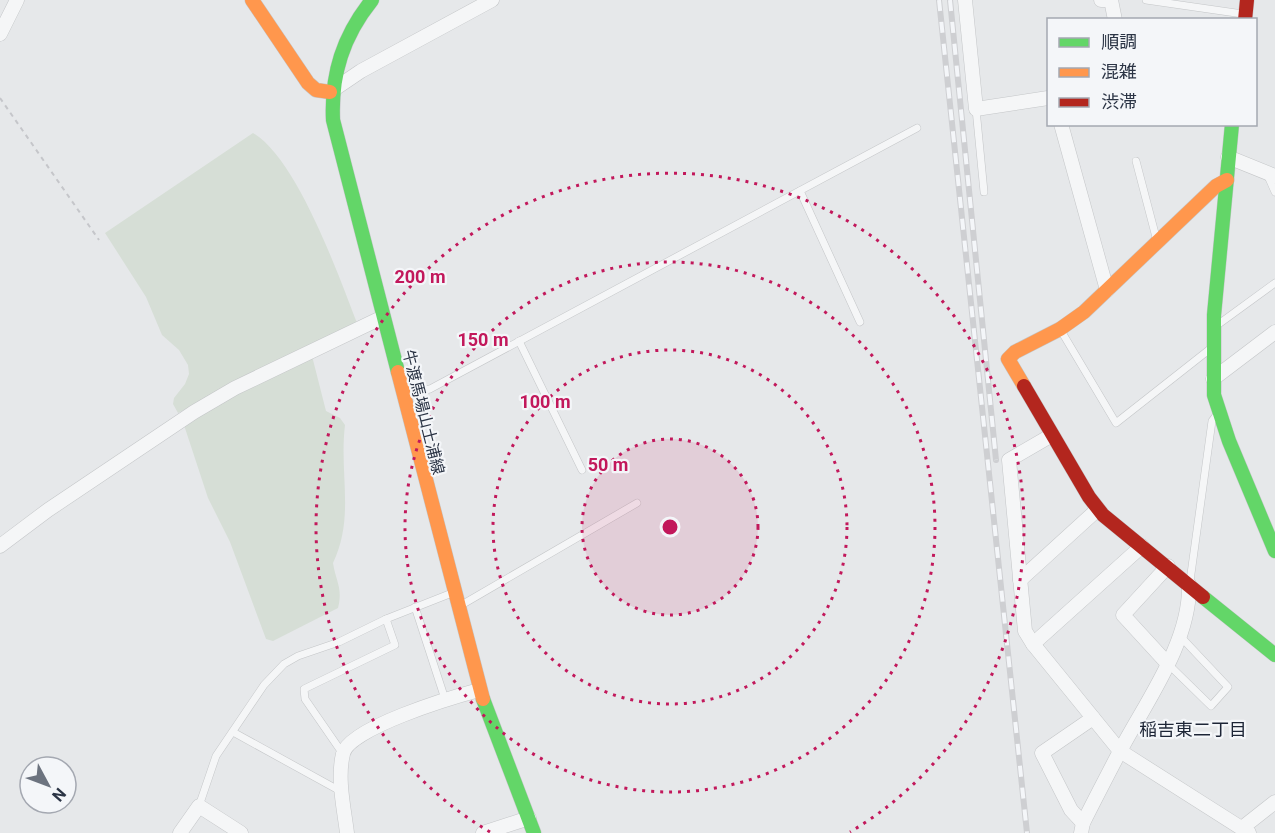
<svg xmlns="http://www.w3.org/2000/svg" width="1275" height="833" viewBox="0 0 1275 833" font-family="Roboto,'Noto Sans JP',sans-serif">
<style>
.green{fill:#d6ded6}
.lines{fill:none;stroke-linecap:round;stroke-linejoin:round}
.lane-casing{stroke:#c4c6c8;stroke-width:8}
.street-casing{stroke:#c4c6c8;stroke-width:15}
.fast-casing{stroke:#c4c6c8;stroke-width:15}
.slow-casing{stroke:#c4c6c8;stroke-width:15}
.jam-casing{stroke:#c4c6c8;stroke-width:15}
.path{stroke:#c5c6ca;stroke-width:2;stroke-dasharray:4.5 4.5;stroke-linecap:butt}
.lane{stroke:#f5f6f7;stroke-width:7}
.street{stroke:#f5f6f7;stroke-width:14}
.fast{stroke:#63d668;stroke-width:14}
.slow{stroke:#ff974d;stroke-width:14}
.jam{stroke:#b3261e;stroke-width:14}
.rail-casing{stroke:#cecfd2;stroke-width:6}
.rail{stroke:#f4f6f9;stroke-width:4;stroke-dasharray:11;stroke-linecap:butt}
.ring{fill:none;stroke:#c2185b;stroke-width:3;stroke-dasharray:3 6}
.labels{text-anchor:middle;stroke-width:4.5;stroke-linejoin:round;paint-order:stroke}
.street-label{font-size:16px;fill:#2b3445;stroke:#f4f6f9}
.neighbourhood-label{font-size:18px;fill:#1d2536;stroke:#f4f6f9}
.centre{fill:#c2185b;stroke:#f4f6f9;stroke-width:3}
.ring-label{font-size:18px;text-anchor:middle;font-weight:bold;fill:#c2185b;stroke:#f4f6f9;stroke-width:4.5;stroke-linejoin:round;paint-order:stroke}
</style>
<rect width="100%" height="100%" fill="#e6e8ea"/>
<g class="green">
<path d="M 253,133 C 297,159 338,274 357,323 L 178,413 L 173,404 L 174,398 L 185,384 L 189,374 L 188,365 L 179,350 L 162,335 L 146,297 L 105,233 Z"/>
<path d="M 312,356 L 326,411 L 340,418 L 345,425 C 339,474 355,517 333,563 C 336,582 343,588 338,608 L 273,641 L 266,639 L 230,542 L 208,498 L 183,422 Z"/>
</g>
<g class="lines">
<defs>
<g id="lane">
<path d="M 1146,0 L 1243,14"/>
<path d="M 976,109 L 984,192"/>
<path d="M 1136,161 L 1157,241"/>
<path d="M 1267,174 L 1275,192"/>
<path d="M 800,191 L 860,322"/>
<path d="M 1216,326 L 1275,283"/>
<path d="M 1060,329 L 1116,423 L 1210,349"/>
<path d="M 519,341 L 582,470"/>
<path d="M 404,395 L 430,389 L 917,128"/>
<path d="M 1190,581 L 1212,421 L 1218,413"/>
<path d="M 415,607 L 445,699"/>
<path d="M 458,607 L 637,503"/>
<path d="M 1167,663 L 1211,706 L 1228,687 L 1180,636"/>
<path d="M 233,732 L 342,792"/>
<path d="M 343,754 L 305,699 L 304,689 L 395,645 L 386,619"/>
<path d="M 199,806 L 216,756 L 264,685 L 284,664 L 298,656 L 339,642 L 386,619 L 452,593"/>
</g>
<g id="street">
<path d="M 965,0 L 976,109 L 1048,98"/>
<path d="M 1101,0 L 1111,0 L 1115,20"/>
<path d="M 0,34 L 17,0"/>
<path d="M 330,92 L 361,71 L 492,0"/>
<path d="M 1061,124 L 1107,290"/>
<path d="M 1228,157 L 1275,176"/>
<path d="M 1213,379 L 1275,332"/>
<path d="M 1052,435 L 1009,460 L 1025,631 L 1033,644 L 1120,751 L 1249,833"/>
<path d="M 0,546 L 48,510 L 194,412 L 235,388 L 383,317"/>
<path d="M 1020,580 L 1098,509"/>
<path d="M 1033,644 L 1142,546"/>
<path d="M 1167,663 L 1123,615 L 1168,566"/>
<path d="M 1083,823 L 1071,810 L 1042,753 L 1093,718"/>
<path d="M 1242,828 L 1275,802"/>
<path d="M 180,833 L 199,806 L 241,833"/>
<path d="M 347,833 C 344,808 337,779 343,754 C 348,728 453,697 479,690"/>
<path d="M 483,833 L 529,818"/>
<path d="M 1081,833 L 1083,823 C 1095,799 1107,776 1119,753 C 1145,703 1191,642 1189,584"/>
</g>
<g id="fast">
<path d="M 372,0 C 343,36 331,74 333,120 L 398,372"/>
<path d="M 1232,124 L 1214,315 L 1214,395 L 1229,441 L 1275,551"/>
<path d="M 1203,597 L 1275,655"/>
<path d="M 483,699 L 534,833"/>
</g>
<g id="slow">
<path d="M 252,0 L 308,83 L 316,90 L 330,92"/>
<path d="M 398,372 L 483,699"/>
<path d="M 1024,386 L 1008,359 L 1015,352 L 1060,329 L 1084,312 L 1216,186 L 1227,180"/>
</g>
<g id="jam">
<path d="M 1245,20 L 1247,0"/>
<path d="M 1024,386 L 1089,497 L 1103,515 L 1203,597"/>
</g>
</defs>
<use href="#lane" class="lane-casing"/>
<use href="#street" class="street-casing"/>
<use href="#fast" class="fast-casing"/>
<use href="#slow" class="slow-casing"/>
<use href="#jam" class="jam-casing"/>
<path class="path" d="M 0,98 L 99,240"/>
<use href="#lane" class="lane"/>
<use href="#street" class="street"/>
<use href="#fast" class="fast"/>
<use href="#slow" class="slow"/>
<use href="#jam" class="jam"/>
<defs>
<g id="rail">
<path d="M 939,0 L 1027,833"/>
<path d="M 950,0 L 996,460"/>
</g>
</defs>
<use href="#rail" class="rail-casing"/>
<use href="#rail" class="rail"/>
</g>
<circle cx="670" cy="527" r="88" fill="#c2185b" fill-opacity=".12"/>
<g class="ring">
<circle cx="670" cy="527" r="88"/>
<circle cx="670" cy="527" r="177"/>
<circle cx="670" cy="527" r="265"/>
<path d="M490 832A354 354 0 1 1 850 832"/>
</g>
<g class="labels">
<g class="street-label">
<text transform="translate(424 412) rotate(76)" y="6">牛渡馬場山土浦線</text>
</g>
<g class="neighbourhood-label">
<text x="1193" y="736">稲吉東二丁目</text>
</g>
</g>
<circle cx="670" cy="527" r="9" class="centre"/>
<g class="ring-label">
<text x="420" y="283">200 m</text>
<text x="483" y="346">150 m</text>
<text x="545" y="408">100 m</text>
<text x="608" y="471">50 m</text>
</g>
<rect x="1047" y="18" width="210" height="108" fill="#f4f6f9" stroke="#a4a8b1" stroke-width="1.5"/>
<rect x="1059" y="38" width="30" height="9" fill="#63d668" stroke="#a4a8b1" stroke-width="1.5"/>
<text x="1101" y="48" font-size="18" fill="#2b3445">順調</text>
<rect x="1059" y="68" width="30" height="9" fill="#ff974d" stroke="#a4a8b1" stroke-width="1.5"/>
<text x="1101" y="78" font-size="18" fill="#2b3445">混雑</text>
<rect x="1059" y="98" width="30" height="9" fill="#b3261e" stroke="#a4a8b1" stroke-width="1.5"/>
<text x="1101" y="108" font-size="18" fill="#2b3445">渋滞</text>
<g transform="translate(48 785) rotate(131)"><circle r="28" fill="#f4f6f9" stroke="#a4a8b1" stroke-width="1.5"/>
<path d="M0-4.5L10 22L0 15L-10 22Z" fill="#6c737f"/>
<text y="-9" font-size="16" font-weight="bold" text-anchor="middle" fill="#2b3445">N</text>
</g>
</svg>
